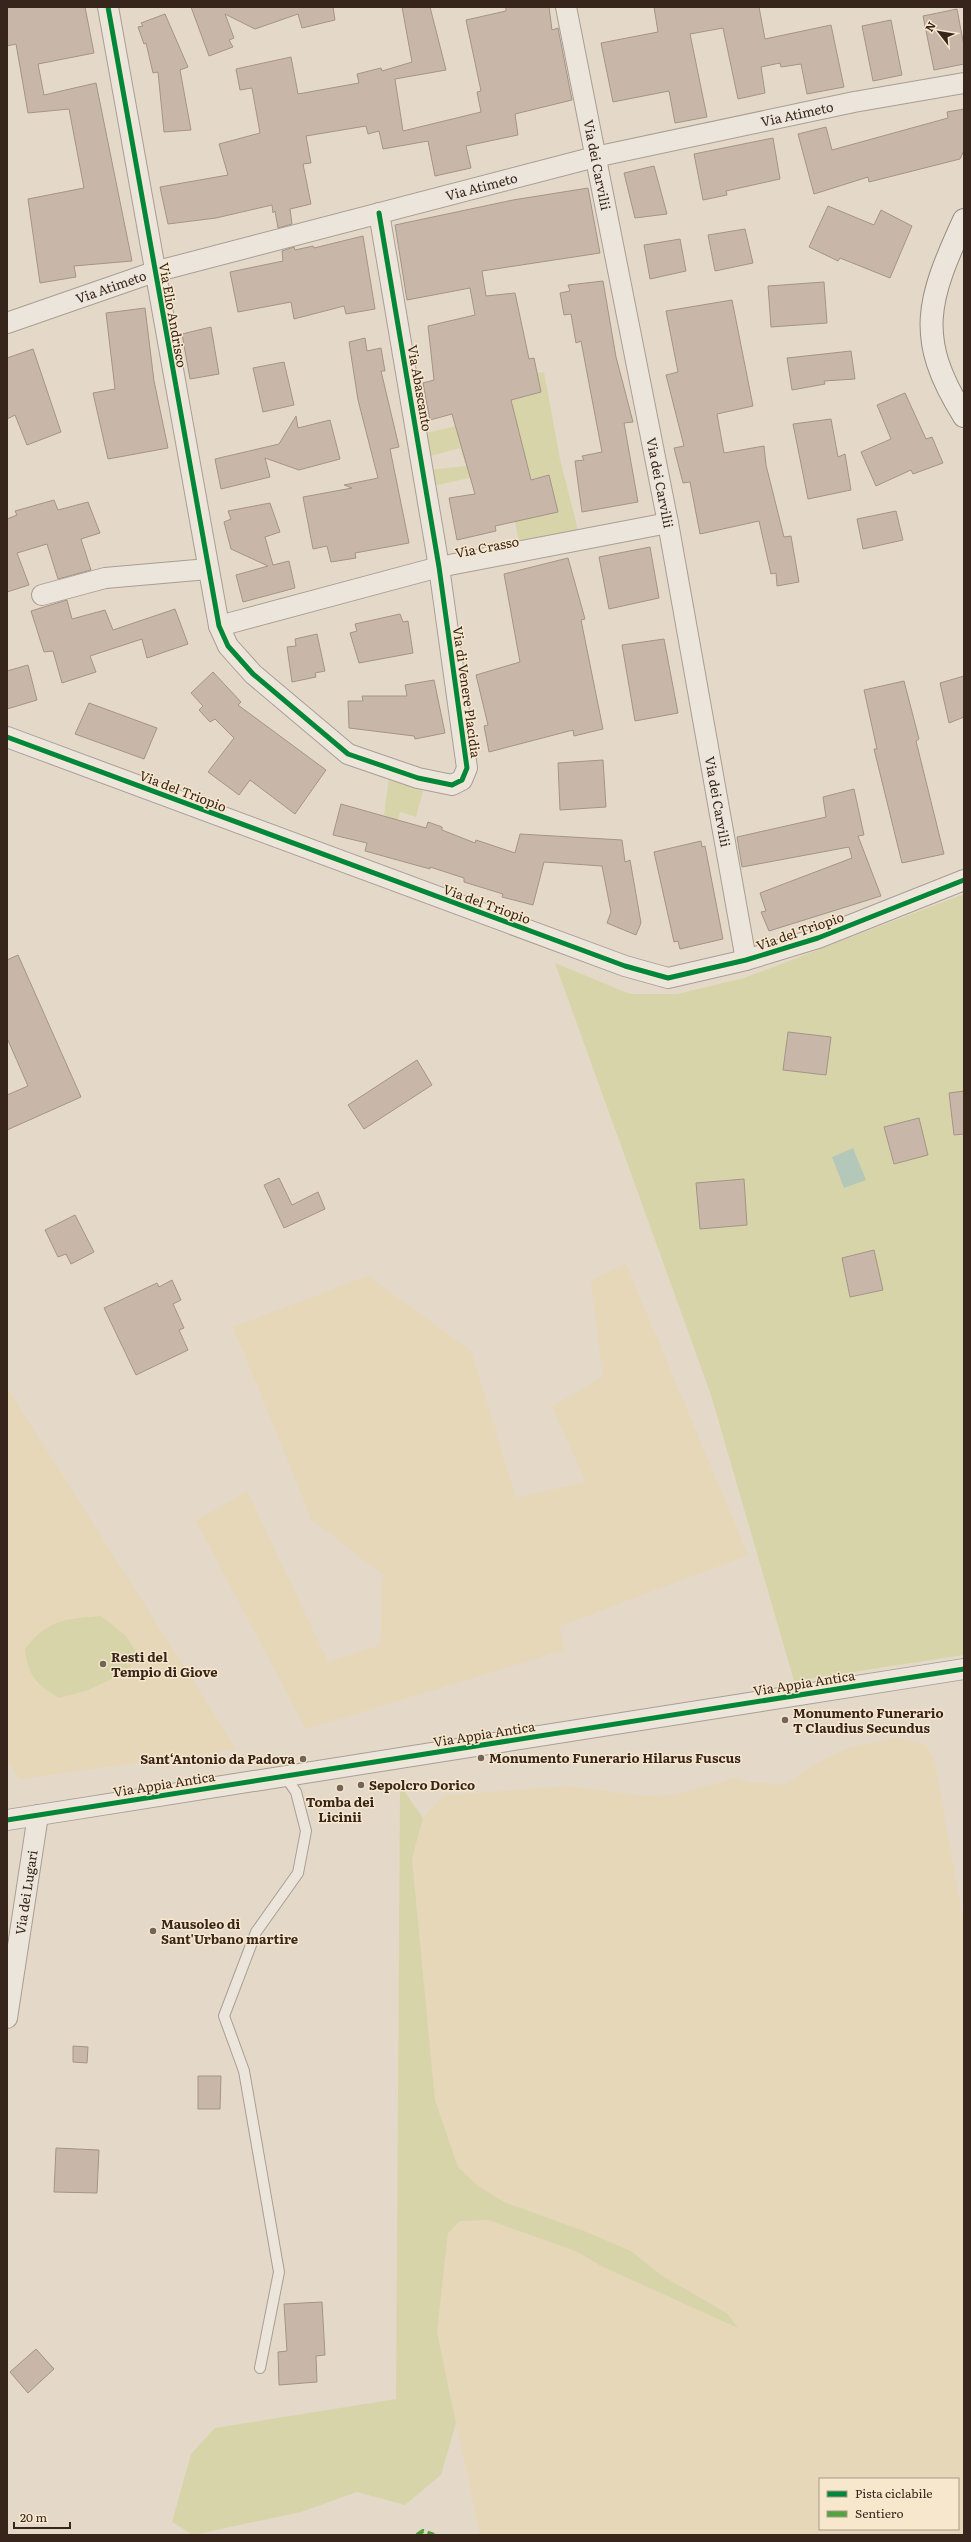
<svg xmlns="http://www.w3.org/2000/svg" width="971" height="2542" viewBox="0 0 971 2542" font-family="Literata,serif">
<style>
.farmland{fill:#e5d7b7;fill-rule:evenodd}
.green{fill:#d8d4a9}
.water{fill:#b4c8ba}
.building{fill:#c8b6a9;stroke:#a49488}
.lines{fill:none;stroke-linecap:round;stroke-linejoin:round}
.service-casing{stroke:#a99e92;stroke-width:12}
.minor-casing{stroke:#a99e92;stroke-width:22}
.secondary-casing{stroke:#988d82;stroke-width:24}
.service{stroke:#ece5db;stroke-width:10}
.minor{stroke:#ece5db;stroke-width:20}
.secondary{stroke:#ece5db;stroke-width:22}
.quiet{stroke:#53a340;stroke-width:4;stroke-dasharray:8 4;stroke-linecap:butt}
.cycleway-casing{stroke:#f7e7cc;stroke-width:8}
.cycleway{stroke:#00873e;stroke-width:5}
.poi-dot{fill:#746458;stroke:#f7e7cc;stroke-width:1.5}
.labels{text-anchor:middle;stroke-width:3;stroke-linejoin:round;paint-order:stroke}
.street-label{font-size:13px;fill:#37251b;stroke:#f7e7cc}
.poi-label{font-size:13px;font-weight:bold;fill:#37251b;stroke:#f7e7cc;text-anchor:start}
</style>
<rect width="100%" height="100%" fill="#e4d9c8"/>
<g class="farmland">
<path d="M 626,1264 L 748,1555 L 560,1626 L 564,1650 L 306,1729 L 196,1521 L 247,1491 L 328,1662 L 380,1645 L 383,1575 L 312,1520 L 233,1327 L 368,1276 L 471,1351 L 516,1498 L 586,1482 L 552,1407 L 603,1376 L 591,1281 Z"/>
<path d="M 7,1388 L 236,1749 L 20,1779 L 7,1762 ZM 129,1671 L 86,1691 L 59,1698 Z"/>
<path d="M 898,1738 L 926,1745 L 934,1759 L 964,1925 L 964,2535 L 480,2535 L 437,2332 L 448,2233 L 460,2221 L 488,2220 L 578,2252 L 601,2266 L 727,2312 L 661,2275 L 631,2251 L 584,2231 L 504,2202 L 478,2186 L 458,2167 L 435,2100 L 412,1854 L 423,1818 L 443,1796 L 567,1786 L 643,1796 L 674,1795 L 736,1778 L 751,1783 L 786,1784 L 819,1762 L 851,1747 ZM 820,2479 L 958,2479 L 958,2529 L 820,2529 Z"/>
</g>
<g class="green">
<path d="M 544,372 L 560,459 L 578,530 L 519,542 L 505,470 L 433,486 L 429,470 L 466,466 L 460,448 L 427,457 L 426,433 L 512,413 L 511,400 L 541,392 L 537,373 Z"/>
<path d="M 389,776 L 423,791 L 416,817 L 400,812 L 398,820 L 384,815 Z"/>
<path d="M 964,894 L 964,1655 L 794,1681 L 711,1395 L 555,963 L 630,994 L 677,994 L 744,978 Z"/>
<path d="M 101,1616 L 126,1636 L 136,1652 L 129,1671 L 86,1691 L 59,1698 C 37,1685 28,1676 25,1649 C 49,1619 64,1619 101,1616 Z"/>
<path d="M 400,1785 L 423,1818 L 412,1858 L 435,2100 L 458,2167 L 478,2186 L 504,2202 L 584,2231 L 631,2251 L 661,2275 L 727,2313 L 738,2328 L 601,2266 L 578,2252 L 488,2220 L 460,2221 L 448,2233 L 437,2332 L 456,2423 L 441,2475 L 405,2505 L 357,2492 L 301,2512 L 193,2535 L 172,2522 L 191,2454 L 215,2428 L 396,2399 Z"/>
</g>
<path class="water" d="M 853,1148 L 866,1180 L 844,1188 L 832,1157 Z"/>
<g class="building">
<path d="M 7,7 L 85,7 L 94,53 L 38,64 L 44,95 L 96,83 L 132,261 L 74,266 L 76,277 L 40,283 L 28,199 L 84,188 L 69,109 L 28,113 L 16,44 L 7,46 Z"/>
<path d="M 191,7 L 333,7 L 335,20 L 302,28 L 298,14 L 255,29 L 225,14 L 234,38 L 229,40 L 233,47 L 209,56 Z"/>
<path d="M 402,7 L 430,7 L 446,70 L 395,79 L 403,131 L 481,112 L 477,92 L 481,91 L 466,20 L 506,11 L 506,7 L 549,7 L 552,30 L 558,28 L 572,100 L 515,114 L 518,135 L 466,146 L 471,168 L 435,176 L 428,141 L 383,149 L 379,131 L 368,134 L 366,126 L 306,136 L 311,163 L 303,164 L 311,204 L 290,209 L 292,224 L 278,228 L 275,211 L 273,213 L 272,205 L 216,218 L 168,224 L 160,187 L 228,175 L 219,144 L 260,133 L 252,88 L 240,90 L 236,69 L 291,57 L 298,94 L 359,83 L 357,74 L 381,68 L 382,71 L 412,62 Z"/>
<path d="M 654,7 L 759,7 L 765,39 L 831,25 L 844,87 L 807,94 L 801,64 L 781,67 L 780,63 L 761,67 L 765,93 L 738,99 L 723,28 L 690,34 L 707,117 L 675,123 L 669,91 L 613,102 L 601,43 L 658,32 Z"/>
<path d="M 957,9 L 964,46 L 964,64 L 934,70 L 923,16 Z"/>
<path d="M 165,14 L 188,67 L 180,70 L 191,130 L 164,132 L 158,72 L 153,73 L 146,43 L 144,44 L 138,27 L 143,26 L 141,23 Z"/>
<path d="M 891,20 L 902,75 L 873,81 L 862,26 Z"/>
<path d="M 964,109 L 964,150 L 960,159 L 869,182 L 868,177 L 814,194 L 798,134 L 826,127 L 832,150 L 948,118 L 947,112 Z"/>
<path d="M 773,138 L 780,179 L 726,191 L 727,195 L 703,200 L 694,154 Z"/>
<path d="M 654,166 L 667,214 L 635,218 L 624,173 Z"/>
<path d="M 588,188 L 600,253 L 482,271 L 486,296 L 515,293 L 529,359 L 534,358 L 541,392 L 511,400 L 531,480 L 549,475 L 558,512 L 495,526 L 496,531 L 457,540 L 449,498 L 475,494 L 452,414 L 430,420 L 423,383 L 434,380 L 428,326 L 475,315 L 470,288 L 407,300 L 395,225 L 513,200 Z"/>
<path d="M 828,206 L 874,225 L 881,210 L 912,226 L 890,278 L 840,258 L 838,261 L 809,247 Z"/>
<path d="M 745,229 L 753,263 L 715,271 L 708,235 Z"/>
<path d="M 363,236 L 375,309 L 346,314 L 344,306 L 294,319 L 291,302 L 238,312 L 230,272 L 283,261 L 282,251 L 294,247 L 295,250 L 313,246 L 314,248 Z"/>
<path d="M 680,239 L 686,271 L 650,279 L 644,245 Z"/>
<path d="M 603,281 L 616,357 L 633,422 L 624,423 L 638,502 L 582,512 L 575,461 L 584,460 L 582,456 L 602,452 L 581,341 L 576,343 L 571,314 L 564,315 L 560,293 L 570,291 L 568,285 Z"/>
<path d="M 824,282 L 827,323 L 771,327 L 768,286 Z"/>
<path d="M 732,300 L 753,406 L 717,414 L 724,453 L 764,446 L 766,465 L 784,537 L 791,536 L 799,582 L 777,586 L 776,573 L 771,574 L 759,521 L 700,534 L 690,482 L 683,483 L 674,448 L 684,446 L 666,375 L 678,372 L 666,311 Z"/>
<path d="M 145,308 L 154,381 L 168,448 L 108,459 L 93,393 L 115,389 L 106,313 Z"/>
<path d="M 211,327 L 219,374 L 190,379 L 182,334 Z"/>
<path d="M 365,338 L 367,351 L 381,348 L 385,371 L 381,371 L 399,447 L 390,449 L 409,543 L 355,553 L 356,558 L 331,562 L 327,546 L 313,549 L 303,497 L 352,488 L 344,485 L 378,478 L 358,400 L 349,342 Z"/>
<path d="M 33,349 L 61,432 L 27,445 L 15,415 L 7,419 L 7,358 Z"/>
<path d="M 851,351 L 855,379 L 824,381 L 825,384 L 792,390 L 787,358 Z"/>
<path d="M 284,362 L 294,405 L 263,412 L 253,368 Z"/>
<path d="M 905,393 L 926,439 L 932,437 L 943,463 L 913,474 L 911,470 L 876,486 L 861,452 L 891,439 L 877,405 Z"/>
<path d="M 296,416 L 298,428 L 330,420 L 340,459 L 299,470 L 265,458 L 270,477 L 221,489 L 215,459 L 279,444 Z"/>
<path d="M 831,419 L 838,457 L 845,454 L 851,490 L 808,499 L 793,424 Z"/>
<path d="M 54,500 L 58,510 L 88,502 L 100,533 L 81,539 L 91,570 L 58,579 L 47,544 L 17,553 L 29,585 L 7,592 L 7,519 L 17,515 L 15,511 Z"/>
<path d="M 270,503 L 280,532 L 265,537 L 273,565 L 289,561 L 295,588 L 243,602 L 236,575 L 268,566 L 231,549 L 224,522 L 231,519 L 228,511 Z"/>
<path d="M 896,511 L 903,540 L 863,549 L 857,519 Z"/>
<path d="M 650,547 L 659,598 L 609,609 L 599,557 Z"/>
<path d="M 568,558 L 585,619 L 581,620 L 603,729 L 574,736 L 573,730 L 489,752 L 484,726 L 488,725 L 476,675 L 520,662 L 504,574 Z"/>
<path d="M 67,600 L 72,619 L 105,610 L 113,630 L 175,609 L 188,644 L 147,658 L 142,639 L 90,656 L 96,672 L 62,683 L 53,651 L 44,652 L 31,611 Z"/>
<path d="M 400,614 L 403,622 L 408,621 L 413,653 L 359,663 L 350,633 L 357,631 L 355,624 Z"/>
<path d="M 317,634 L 325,671 L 315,673 L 316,677 L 292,682 L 287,647 L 296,646 L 295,639 Z"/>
<path d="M 664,639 L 678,713 L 635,721 L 622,645 Z"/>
<path d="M 28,665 L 37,700 L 7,709 L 7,671 Z"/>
<path d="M 213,672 L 241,702 L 238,705 L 326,770 L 295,814 L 250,780 L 239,795 L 208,772 L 234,738 L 215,719 L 210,722 L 199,710 L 203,706 L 191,693 Z"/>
<path d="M 964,676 L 964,717 L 949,723 L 940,683 Z"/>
<path d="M 434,680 L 445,733 L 415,739 L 414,736 L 349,728 L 348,701 L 363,701 L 362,696 L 407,696 L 405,685 Z"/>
<path d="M 904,681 L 919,739 L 916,741 L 944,854 L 902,863 L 874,749 L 877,749 L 864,690 Z"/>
<path d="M 89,703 L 157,728 L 144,759 L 75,734 Z"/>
<path d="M 603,760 L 606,807 L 560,810 L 558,763 Z"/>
<path d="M 854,789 L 864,835 L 858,836 L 881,896 L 769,931 L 761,912 L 766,911 L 760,893 L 852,858 L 849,847 L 742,867 L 737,837 L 826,817 L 823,797 Z"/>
<path d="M 341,804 L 426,828 L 428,822 L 442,827 L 442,830 L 475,843 L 476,840 L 515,853 L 520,834 L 622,840 L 625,862 L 630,860 L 641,923 L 636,935 L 607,923 L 611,912 L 602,866 L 544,862 L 533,905 L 502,897 L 503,894 L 464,882 L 464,878 L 430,867 L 430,869 L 365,851 L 367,843 L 333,835 Z"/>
<path d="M 701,841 L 702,847 L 705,846 L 723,939 L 680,949 L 678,941 L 674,942 L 654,852 Z"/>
<path d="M 18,955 L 81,1097 L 7,1130 L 7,1095 L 28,1086 L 7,1038 L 7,960 Z"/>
<path d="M 788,1032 L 831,1037 L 826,1075 L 783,1070 Z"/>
<path d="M 417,1060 L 432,1085 L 364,1129 L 348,1105 Z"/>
<path d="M 964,1091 L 964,1134 L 954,1135 L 949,1093 Z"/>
<path d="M 919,1118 L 928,1155 L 894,1164 L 884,1127 Z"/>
<path d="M 279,1178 L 292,1205 L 318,1192 L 325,1209 L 284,1228 L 264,1185 Z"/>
<path d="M 744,1179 L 747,1225 L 700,1229 L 696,1183 Z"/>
<path d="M 75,1215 L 94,1252 L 71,1264 L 66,1254 L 58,1257 L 45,1230 Z"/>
<path d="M 874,1250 L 883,1290 L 850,1297 L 842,1258 Z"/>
<path d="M 172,1280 L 181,1300 L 173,1304 L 184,1328 L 179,1330 L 188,1350 L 136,1375 L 104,1308 L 157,1283 L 159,1287 Z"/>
<path d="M 73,2046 L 88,2047 L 87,2063 L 73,2062 Z"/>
<path d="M 198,2076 L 221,2076 L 220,2109 L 198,2109 Z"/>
<path d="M 56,2148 L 99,2150 L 97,2193 L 54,2192 Z"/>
<path d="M 322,2302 L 325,2355 L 316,2356 L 317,2382 L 279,2385 L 278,2352 L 287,2351 L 284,2304 Z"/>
<path d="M 36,2349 L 54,2369 L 28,2393 L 10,2372 Z"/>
</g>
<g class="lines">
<defs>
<path id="service" d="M 260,2368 L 279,2272 L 244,2071 L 224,2016 L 256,1932 L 298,1873 L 306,1831 L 296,1792 L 285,1776"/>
<g id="minor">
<path d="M 108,7 L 219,626 L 228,646 L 253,674 L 348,754 L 418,778 L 452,785 L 462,780 L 467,768 L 439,567 L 379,213"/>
<path id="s1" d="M 566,7 L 668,523 L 746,960"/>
<path id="s2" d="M 7,323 L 154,272 L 595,157 L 854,102 L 964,83"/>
<path d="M 42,595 L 105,578 L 208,569"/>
<path d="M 219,626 L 439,567 L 668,523"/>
<path d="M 7,737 L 625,966 L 668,978 L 746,960 L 818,938 L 964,880"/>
<path d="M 7,1820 L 964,1669"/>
<path id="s3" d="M 7,2018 L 38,1815"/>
</g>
<path id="secondary" d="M 964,220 C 928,299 914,337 964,416"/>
</defs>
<use href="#service" class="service-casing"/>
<use href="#minor" class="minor-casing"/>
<use href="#secondary" class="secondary-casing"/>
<use href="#service" class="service"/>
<use href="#minor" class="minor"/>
<use href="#secondary" class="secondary"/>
<path class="quiet" d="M 417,2535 L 423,2531 L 434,2535"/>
<defs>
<g id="cycleway">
<path d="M 108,7 L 219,626 L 228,646 L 253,674 L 348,754 L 418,778 L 452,785 L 462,780 L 467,768 L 439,567 L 379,213"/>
<path d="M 7,737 L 625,966 L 668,978 L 746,960 L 818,938 L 964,880"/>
<path d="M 7,1820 L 964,1669"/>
</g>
</defs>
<use href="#cycleway" class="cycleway-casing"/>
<use href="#cycleway" class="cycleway"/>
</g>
<g class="poi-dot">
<circle cx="103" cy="1664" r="4"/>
<circle cx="785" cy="1720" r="4"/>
<circle cx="481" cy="1758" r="4"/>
<circle cx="303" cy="1759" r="4"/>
<circle cx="361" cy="1785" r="4"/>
<circle cx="340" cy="1788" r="4"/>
<circle cx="153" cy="1931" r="4"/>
</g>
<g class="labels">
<g class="street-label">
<text dy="5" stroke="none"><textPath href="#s2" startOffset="818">Via Atimeto</textPath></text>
<text dy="5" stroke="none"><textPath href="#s1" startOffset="161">Via dei Carvilii</textPath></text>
<text dy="5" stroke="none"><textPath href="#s2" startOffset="494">Via Atimeto</textPath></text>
<text dy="5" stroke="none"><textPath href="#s2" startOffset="110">Via Atimeto</textPath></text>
<text transform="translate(173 315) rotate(80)" y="5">Via Elio Andrisco</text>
<text transform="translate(420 388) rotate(80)" y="5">Via Abascanto</text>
<text dy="5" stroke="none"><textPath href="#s1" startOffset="485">Via dei Carvilii</textPath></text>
<text transform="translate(487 547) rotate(-11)" y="5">Via Crasso</text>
<text transform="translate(467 692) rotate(82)" y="5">Via di Venere Placidia</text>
<text transform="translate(183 791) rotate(21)" y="5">Via del Triopio</text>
<text dy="5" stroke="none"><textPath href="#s1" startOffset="809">Via dei Carvilii</textPath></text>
<text transform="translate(487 904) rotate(20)" y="5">Via del Triopio</text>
<text transform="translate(800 931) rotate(-19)" y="5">Via del Triopio</text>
<text transform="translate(804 1683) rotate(-9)" y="5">Via Appia Antica</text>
<text transform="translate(484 1734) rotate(-9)" y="5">Via Appia Antica</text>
<text transform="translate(164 1784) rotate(-9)" y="5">Via Appia Antica</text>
<text dy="5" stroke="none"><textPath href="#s3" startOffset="127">Via dei Lugari</textPath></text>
</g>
<g class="poi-label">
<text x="111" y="1662">Resti del<tspan x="111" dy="15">Tempio di Giove</tspan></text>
<text x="793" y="1718">Monumento Funerario<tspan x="793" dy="15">T Claudius Secundus</tspan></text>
<text x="489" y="1763">Monumento Funerario Hilarus Fuscus</text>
<text x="295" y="1764" text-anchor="end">Sant‘Antonio da Padova</text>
<text x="369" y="1790">Sepolcro Dorico</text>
<text x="340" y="1807" text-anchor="middle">Tomba dei<tspan x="340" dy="15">Licinii</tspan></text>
<text x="161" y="1929">Mausoleo di<tspan x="161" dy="15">Sant'Urbano martire</tspan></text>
</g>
</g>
<rect width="971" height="2542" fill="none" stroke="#37251b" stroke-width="16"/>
<rect x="819" y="2478" width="140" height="52" fill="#f7e7cc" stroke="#aa9985"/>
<rect x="827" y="2491" width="20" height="6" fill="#00873e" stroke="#aa9985"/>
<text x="855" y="2498" font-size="12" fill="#37251b">Pista ciclabile</text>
<rect x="827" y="2511" width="20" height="6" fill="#53a340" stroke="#aa9985"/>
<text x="855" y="2518" font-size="12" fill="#37251b">Sentiero</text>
<g transform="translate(939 32) rotate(301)" stroke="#f7e7cc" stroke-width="3" paint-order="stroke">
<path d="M0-3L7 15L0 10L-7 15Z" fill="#37251b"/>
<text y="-6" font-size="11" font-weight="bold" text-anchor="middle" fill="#37251b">N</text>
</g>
<path d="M14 2522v6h56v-6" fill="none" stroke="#37251b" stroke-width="2"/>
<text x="20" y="2522" font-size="12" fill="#37251b" stroke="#f7e7cc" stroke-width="3" paint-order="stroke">20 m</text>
</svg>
